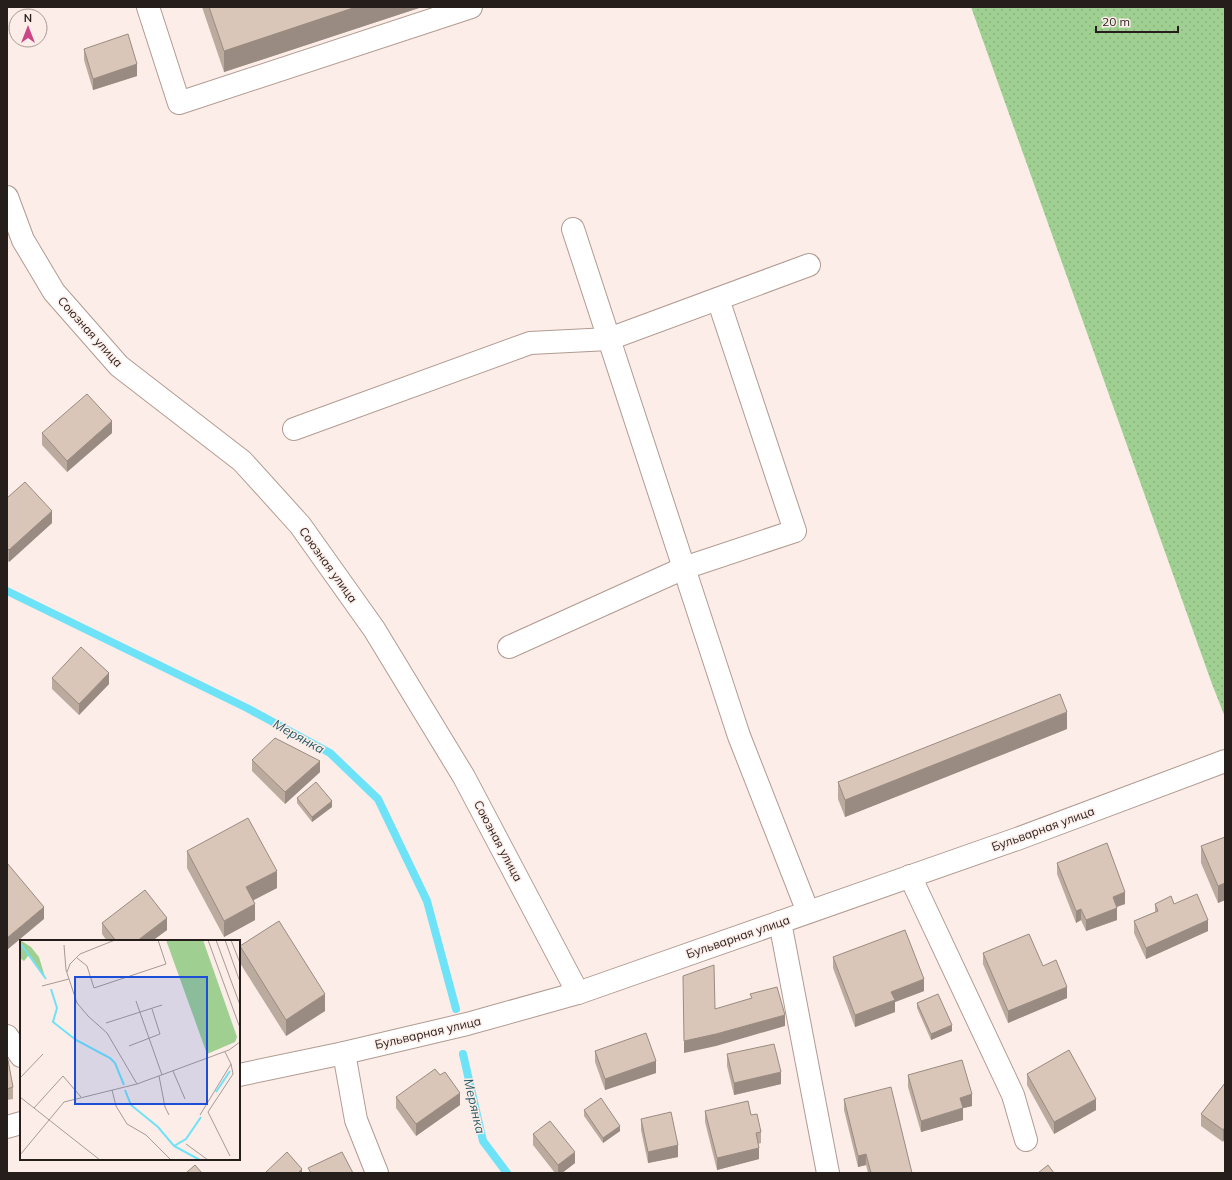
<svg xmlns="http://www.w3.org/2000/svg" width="1232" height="1180" viewBox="0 0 1232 1180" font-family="Mulish,sans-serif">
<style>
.grass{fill:url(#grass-dots)}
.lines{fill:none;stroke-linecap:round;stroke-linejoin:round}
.stream{stroke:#6ee3f8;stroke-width:8}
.minor-casing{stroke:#b19b92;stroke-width:24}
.minor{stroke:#fff;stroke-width:22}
.wall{fill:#bbaa9e}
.shaded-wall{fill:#998b81}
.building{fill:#dac6b8;stroke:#998b81}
.labels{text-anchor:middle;stroke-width:3;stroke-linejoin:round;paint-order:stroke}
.street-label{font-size:12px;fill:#261e1b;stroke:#fcede8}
.water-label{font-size:13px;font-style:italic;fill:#285a64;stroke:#fcede8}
.inset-river{fill:none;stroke:#6ee3f8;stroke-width:2}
.inset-road{fill:none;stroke:#a69a96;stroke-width:1}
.view{fill:#1d4ed8;fill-opacity:0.15;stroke:#1d4ed8;stroke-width:2}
.inset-edge{fill:none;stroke:#261e1b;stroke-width:2}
</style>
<defs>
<pattern id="grass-dots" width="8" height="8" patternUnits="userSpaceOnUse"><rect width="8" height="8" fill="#9fd092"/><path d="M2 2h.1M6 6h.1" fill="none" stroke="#89b27d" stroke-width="1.8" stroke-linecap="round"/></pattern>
</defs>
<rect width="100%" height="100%" fill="#fcede8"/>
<path class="grass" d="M 971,7 L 1225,7 L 1225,717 L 1212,684 Z"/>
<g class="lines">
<g class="stream">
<path d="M 7,591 L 247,708 L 330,753 L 378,799 L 427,901 L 456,1009"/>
<path d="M 463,1054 L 483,1141 L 507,1173"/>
</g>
<defs>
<g id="minor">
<path d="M 148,7 L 179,103 L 471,7"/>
<path d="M 7,197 L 23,240 L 54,292 L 119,366 L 242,461 L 300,525 L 374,629 L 464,777 L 578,993"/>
<path d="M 573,229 L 739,736 L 808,912"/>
<path d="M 294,429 L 530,343 L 609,339 L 809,265"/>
<path d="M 509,647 L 684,568 L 795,531 L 718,299"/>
<path d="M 910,876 L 1013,1095 L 1026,1140"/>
<path d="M 780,922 L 828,1173"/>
<path d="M 7,1036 L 21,1056"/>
<path d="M 344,1053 L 356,1120 L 377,1173"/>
<path d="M 239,1075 L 344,1053 L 467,1024 L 578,993 L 1017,839 L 1225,761"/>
<path d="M 7,1127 L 21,1123"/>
</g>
</defs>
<use href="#minor" class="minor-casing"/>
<use href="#minor" class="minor"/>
</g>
<g class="wall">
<path d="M 202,7 L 422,7 L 224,72 Z"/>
<path d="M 84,49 L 137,76 L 93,90 L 84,60 Z"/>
<path d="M 42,433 L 112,433 L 67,472 L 42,445 Z"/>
<path d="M 7,498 L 52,523 L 9,562 L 7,560 Z"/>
<path d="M 52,678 L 109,684 L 79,715 L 52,689 Z"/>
<path d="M 1067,729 L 845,817 L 838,799 L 838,782 Z"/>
<path d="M 252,760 L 320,772 L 285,804 L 252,771 Z"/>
<path d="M 297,798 L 332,807 L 312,822 L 297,803 Z"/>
<path d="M 1225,837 L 1225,900 L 1218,903 L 1201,863 L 1201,846 Z"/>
<path d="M 187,851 L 277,888 L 254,900 L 255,920 L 224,937 L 187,868 Z"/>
<path d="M 1057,863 L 1125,904 L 1117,907 L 1117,920 L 1086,931 L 1081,920 L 1076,923 L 1057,874 Z"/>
<path d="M 1155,904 L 1174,904 L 1208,931 L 1146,959 L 1134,933 L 1134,921 L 1155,912 Z"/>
<path d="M 102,923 L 167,930 L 152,941 L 107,941 L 102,934 Z"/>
<path d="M 240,946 L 325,1011 L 286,1036 L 240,963 Z"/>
<path d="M 983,953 L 1043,966 L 1067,998 L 1008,1023 L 983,964 Z"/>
<path d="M 833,957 L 924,991 L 895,1002 L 895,1012 L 855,1027 L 833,968 Z"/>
<path d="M 917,1003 L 952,1031 L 931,1040 L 917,1008 Z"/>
<path d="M 595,1051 L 656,1073 L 605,1090 L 595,1062 Z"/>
<path d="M 727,1054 L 781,1084 L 734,1095 L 727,1066 Z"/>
<path d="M 7,1060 L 13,1087 L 13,1099 L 7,1100 Z"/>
<path d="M 1027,1074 L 1096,1110 L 1054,1134 L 1027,1085 Z"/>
<path d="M 908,1075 L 972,1106 L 963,1108 L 963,1120 L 921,1132 L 908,1087 Z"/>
<path d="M 1225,1083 L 1223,1142 L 1201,1126 L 1201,1114 Z"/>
<path d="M 396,1097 L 460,1105 L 416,1136 L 396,1108 Z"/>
<path d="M 844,1099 L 912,1173 L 868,1173 L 866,1165 L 858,1167 L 844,1110 Z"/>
<path d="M 584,1110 L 620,1131 L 603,1143 L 584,1116 Z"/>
<path d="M 705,1111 L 751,1115 L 761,1132 L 761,1143 L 758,1144 L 759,1159 L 717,1170 L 705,1122 Z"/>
<path d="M 641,1119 L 678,1157 L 648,1163 L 641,1130 Z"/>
<path d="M 533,1134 L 575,1163 L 562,1173 L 555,1173 L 533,1145 Z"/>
</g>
<g class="shaded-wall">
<path d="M 356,7 L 422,7 L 224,72 L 224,51 Z"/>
<path d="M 137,64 L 137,76 L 93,90 L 93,79 Z"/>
<path d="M 112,421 L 112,433 L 67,472 L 67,461 Z"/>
<path d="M 52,511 L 52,523 L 9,562 L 9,550 Z"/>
<path d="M 109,673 L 109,684 L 79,715 L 79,704 Z"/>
<path d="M 1067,712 L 1067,729 L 845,817 L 845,800 Z"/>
<path d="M 320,761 L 320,772 L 285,804 L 285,792 Z"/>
<path d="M 332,801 L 332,807 L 312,822 L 312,817 Z"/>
<path d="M 277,871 L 277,888 L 246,904 L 246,887 Z"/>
<path d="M 1225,883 L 1225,900 L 1218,903 L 1218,886 Z"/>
<path d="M 1125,892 L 1125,904 L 1113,908 L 1113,897 Z"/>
<path d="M 255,904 L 255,920 L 224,937 L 224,921 Z"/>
<path d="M 44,907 L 44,919 L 7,950 L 7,938 Z"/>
<path d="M 1117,908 L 1117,920 L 1086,931 L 1086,920 Z"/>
<path d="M 1081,909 L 1081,920 L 1076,923 L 1076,911 Z"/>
<path d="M 167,918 L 167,930 L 152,941 L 137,941 Z"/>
<path d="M 1208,920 L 1208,931 L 1146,959 L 1146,948 Z"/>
<path d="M 924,979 L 924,991 L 895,1002 L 895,1012 L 855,1027 L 855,1015 L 891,992 Z"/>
<path d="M 1067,987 L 1067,998 L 1008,1023 L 1008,1011 Z"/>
<path d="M 325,994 L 325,1011 L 286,1036 L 286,1020 Z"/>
<path d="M 785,1015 L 785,1026 L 716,1046 L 684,1053 L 684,1041 Z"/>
<path d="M 952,1025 L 952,1031 L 931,1040 L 931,1034 Z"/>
<path d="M 656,1061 L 656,1073 L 605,1090 L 605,1079 Z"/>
<path d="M 781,1072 L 781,1084 L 734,1095 L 734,1083 Z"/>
<path d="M 460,1093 L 460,1105 L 416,1136 L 416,1124 Z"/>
<path d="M 972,1094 L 972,1106 L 960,1109 L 960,1098 Z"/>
<path d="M 1096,1099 L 1096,1110 L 1054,1134 L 1054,1122 Z"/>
<path d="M 963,1108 L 963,1120 L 921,1132 L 921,1121 Z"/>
<path d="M 620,1126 L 620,1131 L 603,1143 L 603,1138 Z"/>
<path d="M 1225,1127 L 1225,1138 L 1223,1142 L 1223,1130 Z"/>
<path d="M 678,1145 L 678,1157 L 648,1163 L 648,1152 Z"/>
<path d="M 759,1148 L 759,1159 L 717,1170 L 717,1158 Z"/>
<path d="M 575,1152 L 575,1163 L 562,1173 L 558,1173 L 558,1165 Z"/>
<path d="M 866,1154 L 866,1165 L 858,1167 L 858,1156 Z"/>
<path d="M 302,1169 L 302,1173 L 298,1173 Z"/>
</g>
<g class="building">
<path d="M 209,7 L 356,7 L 224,51 Z"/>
<path d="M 128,34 L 137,64 L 93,79 L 84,49 Z"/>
<path d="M 87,394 L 112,421 L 67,461 L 42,433 Z"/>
<path d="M 25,482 L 52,511 L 9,550 L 7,548 L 7,498 Z"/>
<path d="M 81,647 L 109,673 L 79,704 L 52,678 Z"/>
<path d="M 1060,694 L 1067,712 L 845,800 L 838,782 Z"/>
<path d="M 275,738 L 320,761 L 285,792 L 252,760 Z"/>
<path d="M 316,782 L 332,801 L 312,817 L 297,798 Z"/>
<path d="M 248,818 L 277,871 L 246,887 L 255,904 L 224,921 L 187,851 Z"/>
<path d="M 1225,837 L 1225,883 L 1218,886 L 1201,846 Z"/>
<path d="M 1107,843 L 1125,892 L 1113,897 L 1117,908 L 1086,920 L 1081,909 L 1076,911 L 1057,863 Z"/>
<path d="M 7,863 L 44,907 L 7,938 Z"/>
<path d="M 145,890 L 167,918 L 137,941 L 116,941 L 102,923 Z"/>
<path d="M 1197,894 L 1208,920 L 1146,948 L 1134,921 L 1158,911 L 1155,904 L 1171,896 L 1174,904 Z"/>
<path d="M 279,921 L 325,994 L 286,1020 L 240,946 Z"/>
<path d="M 905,930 L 924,979 L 891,992 L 895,1000 L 855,1015 L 833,957 Z"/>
<path d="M 1029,934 L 1043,966 L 1056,960 L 1067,987 L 1008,1011 L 983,953 Z"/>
<path d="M 714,965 L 715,1009 L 752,998 L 750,994 L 777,987 L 785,1015 L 716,1034 L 684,1041 L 683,976 Z"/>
<path d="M 938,994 L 952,1025 L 931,1034 L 917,1003 Z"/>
<path d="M 646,1033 L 656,1061 L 605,1079 L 595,1051 Z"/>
<path d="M 774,1044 L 781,1072 L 734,1083 L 727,1054 Z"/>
<path d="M 1069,1050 L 1096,1099 L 1054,1122 L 1027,1074 Z"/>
<path d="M 7,1060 L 8,1060 L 13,1087 L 7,1089 Z"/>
<path d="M 962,1060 L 972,1094 L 960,1098 L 963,1108 L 921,1121 L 908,1075 Z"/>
<path d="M 435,1069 L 440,1075 L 445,1072 L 460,1093 L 416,1124 L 396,1097 Z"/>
<path d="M 1225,1083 L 1225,1127 L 1223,1130 L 1201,1114 Z"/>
<path d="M 891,1087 L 912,1173 L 871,1173 L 866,1154 L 858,1156 L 844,1099 Z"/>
<path d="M 601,1098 L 620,1126 L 603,1138 L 584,1110 Z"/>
<path d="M 748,1101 L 751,1115 L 757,1114 L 761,1132 L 756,1133 L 759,1148 L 717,1158 L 705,1111 Z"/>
<path d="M 671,1112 L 678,1145 L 648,1152 L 641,1119 Z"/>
<path d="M 550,1121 L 575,1152 L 558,1165 L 533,1134 Z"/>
<path d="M 287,1152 L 302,1169 L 298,1173 L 265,1173 Z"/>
<path d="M 342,1152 L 353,1173 L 311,1173 L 308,1168 Z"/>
<path d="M 195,1165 L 202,1173 L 186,1173 Z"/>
<path d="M 1048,1165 L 1054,1173 L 1038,1173 Z"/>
</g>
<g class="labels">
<g class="street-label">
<text transform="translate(90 332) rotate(48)" y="4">Союзная улица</text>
<text transform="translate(328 565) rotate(54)" y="4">Союзная улица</text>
<text transform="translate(1043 829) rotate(-20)" y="4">Бульварная улица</text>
<text transform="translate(498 841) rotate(62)" y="4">Союзная улица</text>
<text transform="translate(738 937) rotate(-19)" y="4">Бульварная улица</text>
<text transform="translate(428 1033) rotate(-13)" y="4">Бульварная улица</text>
</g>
<g class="water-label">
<text transform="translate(299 736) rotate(29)" y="5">Мерянка</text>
<text transform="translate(475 1106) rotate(77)" y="5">Мерянка</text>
</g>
</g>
<g transform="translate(20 940)">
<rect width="220" height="220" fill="#fcede8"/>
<path d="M 146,0 L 183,0 L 217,97 L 215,102 L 187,114 Z" fill="#9fd092"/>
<path d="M 0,0 L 11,7 L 19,17 L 25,37 L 11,17 L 8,16 L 4,21 L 0,18 Z" fill="#9fd092"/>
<path class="inset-river" d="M 0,3 L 26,39M 31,49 L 37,68 L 33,82 L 56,100 L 90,118 L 95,123 L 104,145M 105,150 L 111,165 L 138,187 L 154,206 L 180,220M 196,152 L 210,131M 154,206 L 166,199 L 181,177"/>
<path class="inset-road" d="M 188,0 L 220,88M 196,0 L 220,65M 205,0 L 220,42M 211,0 L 220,23M 44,5 L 46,30 L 57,63 L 68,76 L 87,93 L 117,144M 57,18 L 67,26 L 74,48 L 146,24 L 138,0M 47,32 L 50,24 L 60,14 L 95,0M 22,46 L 49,39M 116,61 L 142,135M 86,83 L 142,65M 109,106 L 140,94 L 132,69M 153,131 L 165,159M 139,136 L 145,167 L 149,175M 0,138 L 23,114M 92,150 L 96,166 L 107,184 L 126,195 L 151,220M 0,157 L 80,220M 14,168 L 43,136 L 61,157M 180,175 L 211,124 L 205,112M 166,204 L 188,220M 0,215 L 44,162 L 117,144 L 209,110 L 220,102M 210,216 L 188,172 L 213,134 L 211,124"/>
<path class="view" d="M 55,37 L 187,37 L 187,164 L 55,164 Z"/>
<rect width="220" height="220" class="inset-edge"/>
</g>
<rect width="1232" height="1180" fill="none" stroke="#261e1b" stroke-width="16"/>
<g transform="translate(28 28)"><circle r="19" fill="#fcede8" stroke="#a69a96"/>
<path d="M0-3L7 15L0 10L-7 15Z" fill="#cb4587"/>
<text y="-6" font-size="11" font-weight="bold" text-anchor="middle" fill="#261e1b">N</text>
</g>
<path d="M1096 26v6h82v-6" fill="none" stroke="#261e1b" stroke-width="2"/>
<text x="1102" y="26" font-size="12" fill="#261e1b" stroke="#fcede8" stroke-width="3" paint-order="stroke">20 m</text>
</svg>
